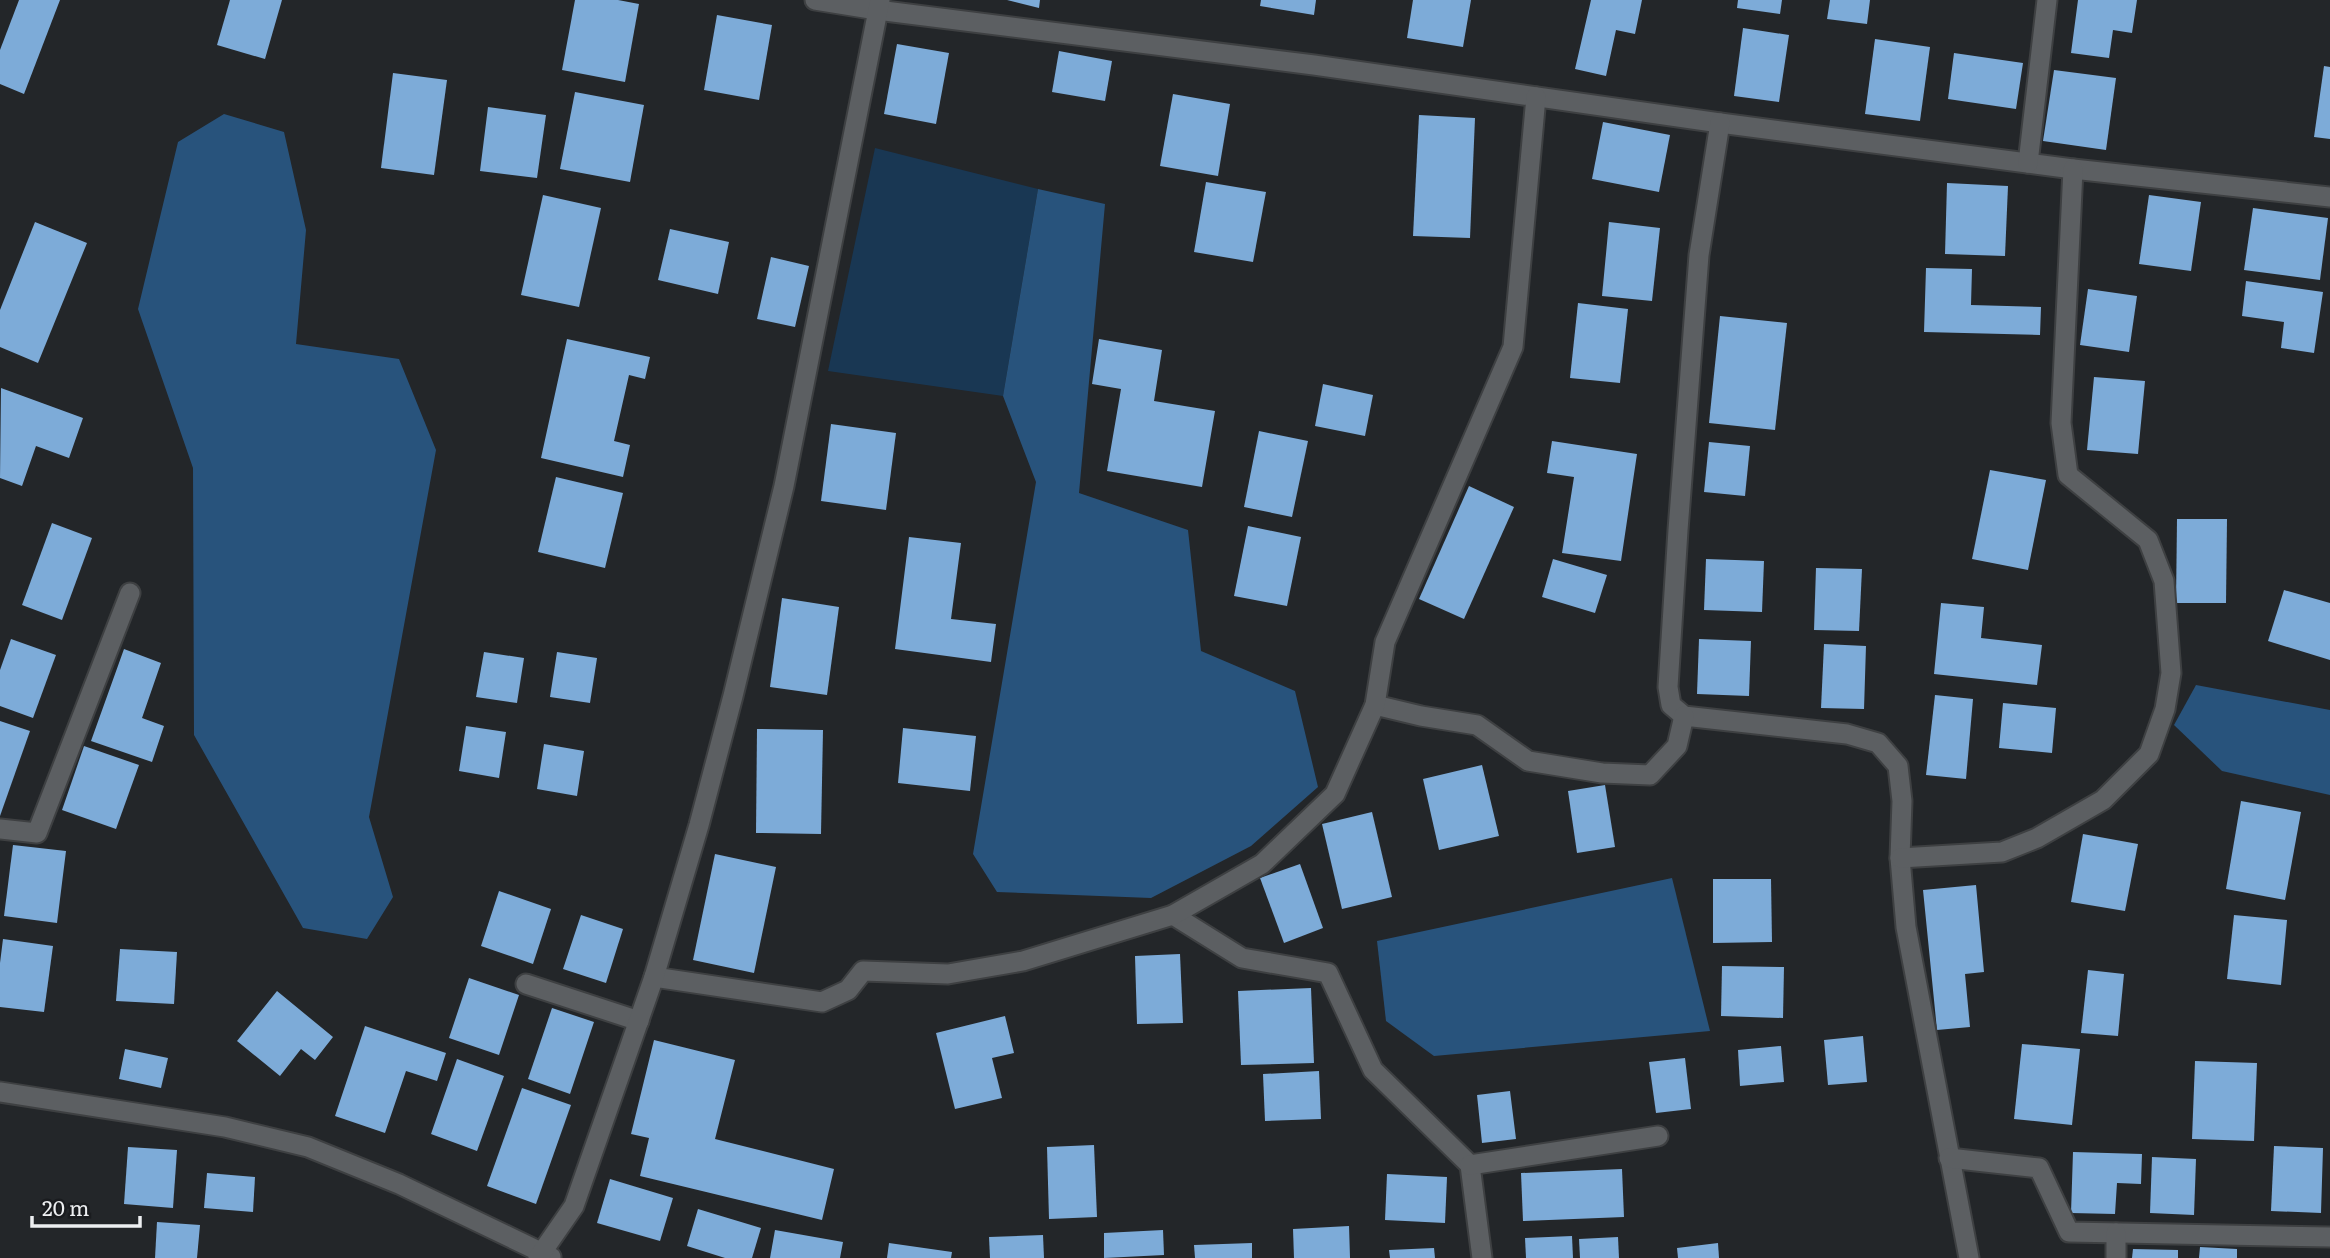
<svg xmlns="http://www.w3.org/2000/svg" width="2330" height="1258" viewBox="0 0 2330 1258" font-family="Literata,serif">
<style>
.green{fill:#193753}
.forest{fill:#28537c}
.building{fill:#7dabd8}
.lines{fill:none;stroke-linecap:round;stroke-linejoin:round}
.minor-casing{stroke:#3e4042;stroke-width:23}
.minor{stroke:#5c5f62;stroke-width:19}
</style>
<rect width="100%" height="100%" fill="#232629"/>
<path class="green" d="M 875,148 L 1038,189 L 1003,396 L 828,371 Z"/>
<g class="forest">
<path d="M 224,114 L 284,132 L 306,230 L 296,344 L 399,359 L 436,450 L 369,817 L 393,897 L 367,939 L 303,928 L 194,735 L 193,468 L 138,309 L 178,142 Z"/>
<path d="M 1038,189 L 1105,204 L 1079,493 L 1188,530 L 1201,651 L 1295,691 L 1318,787 L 1251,846 L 1151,898 L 997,892 L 973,854 L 1036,482 L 1003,396 Z"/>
<path d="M 2196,685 L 2330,710 L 2330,795 L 2222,771 L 2174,725 Z"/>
<path d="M 1672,878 L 1710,1031 L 1434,1056 L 1386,1021 L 1377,941 Z"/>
</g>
<g class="building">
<path d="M 19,0 L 60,0 L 24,94 L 0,84 L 0,50 Z"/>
<path d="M 230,0 L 282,0 L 265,59 L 217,45 Z"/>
<path d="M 575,0 L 618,0 L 639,4 L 625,82 L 562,70 Z"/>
<path d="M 1007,0 L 1040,0 L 1039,8 Z"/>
<path d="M 1261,0 L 1316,0 L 1314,15 L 1260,6 Z"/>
<path d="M 1413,0 L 1471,0 L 1463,47 L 1407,38 Z"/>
<path d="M 1591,0 L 1642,0 L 1635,34 L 1616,30 L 1606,76 L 1575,69 Z"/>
<path d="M 1738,0 L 1782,0 L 1780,14 L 1737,8 Z"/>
<path d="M 1830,0 L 1870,0 L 1867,24 L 1827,19 Z"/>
<path d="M 2078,0 L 2137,0 L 2132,33 L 2113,30 L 2109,58 L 2071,53 Z"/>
<path d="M 717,15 L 772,25 L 759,100 L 704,90 Z"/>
<path d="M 1743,28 L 1789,35 L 1779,102 L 1734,96 Z"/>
<path d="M 1875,39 L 1930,47 L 1920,121 L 1865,114 Z"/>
<path d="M 897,44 L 949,53 L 936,124 L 884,114 Z"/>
<path d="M 1059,51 L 1112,61 L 1105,101 L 1052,92 Z"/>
<path d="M 1954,53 L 2023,63 L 2016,109 L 1948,99 Z"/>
<path d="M 2324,66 L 2330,67 L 2330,139 L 2314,137 Z"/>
<path d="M 2054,70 L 2116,78 L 2106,150 L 2043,141 Z"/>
<path d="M 393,73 L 447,80 L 434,175 L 381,168 Z"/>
<path d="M 575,92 L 644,105 L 630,182 L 560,169 Z"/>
<path d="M 1173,94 L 1230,104 L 1218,176 L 1160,166 Z"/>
<path d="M 488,107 L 546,115 L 537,178 L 480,171 Z"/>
<path d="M 1419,115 L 1475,118 L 1470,238 L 1413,236 Z"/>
<path d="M 1603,122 L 1670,135 L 1659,192 L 1592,179 Z"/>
<path d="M 1206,182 L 1266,192 L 1253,262 L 1194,252 Z"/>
<path d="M 1947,183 L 2008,186 L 2005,256 L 1945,254 Z"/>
<path d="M 543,195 L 601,208 L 579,307 L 521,295 Z"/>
<path d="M 2149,195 L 2201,202 L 2191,271 L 2139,264 Z"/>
<path d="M 2253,208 L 2328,218 L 2320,280 L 2244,270 Z"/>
<path d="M 35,222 L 87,243 L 38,363 L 0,347 L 0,310 Z"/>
<path d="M 1609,222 L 1660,228 L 1652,301 L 1602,296 Z"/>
<path d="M 670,229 L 729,242 L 718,294 L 658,280 Z"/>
<path d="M 771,257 L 809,266 L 795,327 L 757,319 Z"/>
<path d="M 1926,268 L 1972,269 L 1971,305 L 2041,307 L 2040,335 L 1924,332 Z"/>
<path d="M 2246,281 L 2323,292 L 2314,353 L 2281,348 L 2284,322 L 2242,316 Z"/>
<path d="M 2088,289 L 2137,296 L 2129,352 L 2080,345 Z"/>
<path d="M 1578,303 L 1628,309 L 1620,383 L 1570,378 Z"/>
<path d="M 1720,316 L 1787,323 L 1775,430 L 1709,423 Z"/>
<path d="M 567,339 L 650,357 L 645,379 L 629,375 L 614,441 L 630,445 L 623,477 L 541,458 Z"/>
<path d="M 1099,339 L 1162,350 L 1154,401 L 1215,411 L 1202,487 L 1107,471 L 1121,389 L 1092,384 Z"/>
<path d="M 2094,377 L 2145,381 L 2138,454 L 2087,450 Z"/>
<path d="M 1323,384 L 1373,395 L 1365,436 L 1315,426 Z"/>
<path d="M 1,388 L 83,418 L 69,458 L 36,446 L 22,486 L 0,478 Z"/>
<path d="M 831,424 L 896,433 L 886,510 L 821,501 Z"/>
<path d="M 1259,431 L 1308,441 L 1292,517 L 1244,507 Z"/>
<path d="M 1552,441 L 1637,454 L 1621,561 L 1562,553 L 1574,477 L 1547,473 Z"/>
<path d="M 1709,442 L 1750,446 L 1745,496 L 1704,492 Z"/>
<path d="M 1990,470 L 2046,480 L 2028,570 L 1972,559 Z"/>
<path d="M 556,477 L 623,493 L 605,568 L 538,552 Z"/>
<path d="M 1469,486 L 1514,507 L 1464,619 L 1419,599 Z"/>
<path d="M 2177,519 L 2227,519 L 2226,603 L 2176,603 Z"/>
<path d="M 52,523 L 92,538 L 62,620 L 22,605 Z"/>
<path d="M 1248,526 L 1301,537 L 1287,606 L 1234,596 Z"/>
<path d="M 909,537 L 961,543 L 951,619 L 996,624 L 991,662 L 895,649 Z"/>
<path d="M 1553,559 L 1607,575 L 1595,613 L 1542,597 Z"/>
<path d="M 1706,559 L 1764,561 L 1762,612 L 1704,610 Z"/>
<path d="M 1816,568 L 1862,569 L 1859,631 L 1814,630 Z"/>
<path d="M 2284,590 L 2330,603 L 2330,660 L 2268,641 Z"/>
<path d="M 782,598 L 839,607 L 827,695 L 770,687 Z"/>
<path d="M 1941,603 L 1984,607 L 1981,638 L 2042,645 L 2037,685 L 1934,674 Z"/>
<path d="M 11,639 L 56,655 L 33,718 L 0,706 L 0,670 Z"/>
<path d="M 1699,639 L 1751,641 L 1749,696 L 1697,694 Z"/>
<path d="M 1824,644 L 1866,646 L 1864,709 L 1821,708 Z"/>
<path d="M 124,649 L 161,663 L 142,718 L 164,726 L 152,762 L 91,741 Z"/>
<path d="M 484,652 L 524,658 L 517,703 L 476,697 Z"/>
<path d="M 557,652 L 597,658 L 590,703 L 550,697 Z"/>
<path d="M 1935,695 L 1973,699 L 1966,779 L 1926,775 Z"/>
<path d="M 2003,703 L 2056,708 L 2052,753 L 1999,748 Z"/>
<path d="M 0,721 L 30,731 L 0,816 Z"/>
<path d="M 466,726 L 506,732 L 499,778 L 459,771 Z"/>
<path d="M 903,728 L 976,736 L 970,791 L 898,783 Z"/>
<path d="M 757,729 L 823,730 L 821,834 L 756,833 Z"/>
<path d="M 544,744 L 584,751 L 577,796 L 537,789 Z"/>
<path d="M 84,746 L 139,765 L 116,829 L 62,810 Z"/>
<path d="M 1482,765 L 1499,836 L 1439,850 L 1423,779 Z"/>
<path d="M 1605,785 L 1615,847 L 1577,853 L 1568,791 Z"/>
<path d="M 2241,801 L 2301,812 L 2285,900 L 2226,889 Z"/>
<path d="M 1372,812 L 1392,897 L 1342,909 L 1322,824 Z"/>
<path d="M 2083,834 L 2138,844 L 2125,911 L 2071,902 Z"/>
<path d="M 13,845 L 66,851 L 57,923 L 4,916 Z"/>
<path d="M 715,854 L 776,867 L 754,973 L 693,960 Z"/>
<path d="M 1300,864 L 1323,928 L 1284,943 L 1260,878 Z"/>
<path d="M 1713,879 L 1771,879 L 1772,942 L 1713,943 Z"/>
<path d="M 1976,885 L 1984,972 L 1965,974 L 1970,1027 L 1937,1030 L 1923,890 Z"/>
<path d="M 499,891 L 551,909 L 533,964 L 481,946 Z"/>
<path d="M 581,915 L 623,929 L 606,983 L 563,969 Z"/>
<path d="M 2234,915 L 2287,920 L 2281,985 L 2227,979 Z"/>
<path d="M 3,939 L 53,946 L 44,1012 L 0,1007 L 0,963 Z"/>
<path d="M 120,949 L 177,952 L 174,1004 L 116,1001 Z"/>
<path d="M 1180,954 L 1183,1023 L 1137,1024 L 1135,956 Z"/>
<path d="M 1722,966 L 1784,967 L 1783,1018 L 1721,1016 Z"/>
<path d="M 2088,970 L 2124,974 L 2118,1036 L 2081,1033 Z"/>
<path d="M 469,978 L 519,995 L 499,1055 L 449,1038 Z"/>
<path d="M 1311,988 L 1314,1063 L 1241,1065 L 1238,991 Z"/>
<path d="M 277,991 L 333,1037 L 315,1060 L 301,1049 L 280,1076 L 237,1041 Z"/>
<path d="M 552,1008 L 594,1022 L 570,1094 L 528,1079 Z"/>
<path d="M 1005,1016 L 1014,1053 L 992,1058 L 1002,1098 L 955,1109 L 936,1033 Z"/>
<path d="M 365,1026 L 446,1053 L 437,1081 L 406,1071 L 385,1133 L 335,1116 Z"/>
<path d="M 1863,1036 L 1867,1082 L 1828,1085 L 1824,1040 Z"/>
<path d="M 654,1040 L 735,1060 L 715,1139 L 834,1169 L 822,1220 L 640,1176 L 649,1138 L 631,1134 Z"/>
<path d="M 2022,1044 L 2080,1049 L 2072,1125 L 2014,1119 Z"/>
<path d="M 1781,1046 L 1784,1082 L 1740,1086 L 1738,1050 Z"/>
<path d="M 125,1049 L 168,1058 L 161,1088 L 119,1079 Z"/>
<path d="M 1685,1058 L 1691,1109 L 1656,1113 L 1649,1062 Z"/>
<path d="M 457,1059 L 504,1076 L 477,1151 L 431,1134 Z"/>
<path d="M 2195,1061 L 2257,1063 L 2254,1141 L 2192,1139 Z"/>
<path d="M 1319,1071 L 1321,1119 L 1265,1121 L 1263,1074 Z"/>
<path d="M 522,1088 L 571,1105 L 536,1204 L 487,1186 Z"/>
<path d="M 1510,1091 L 1516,1139 L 1482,1143 L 1477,1095 Z"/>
<path d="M 1094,1145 L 1097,1217 L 1049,1219 L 1047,1147 Z"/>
<path d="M 2274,1146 L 2323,1148 L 2321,1213 L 2271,1211 Z"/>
<path d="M 128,1147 L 177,1150 L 173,1208 L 124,1204 Z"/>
<path d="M 2073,1152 L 2142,1154 L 2141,1184 L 2117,1183 L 2115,1214 L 2071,1213 Z"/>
<path d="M 2152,1157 L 2196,1159 L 2194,1215 L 2150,1213 Z"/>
<path d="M 1622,1169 L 1624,1217 L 1523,1221 L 1521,1173 Z"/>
<path d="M 207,1173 L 255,1177 L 253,1212 L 204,1208 Z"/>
<path d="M 1387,1174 L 1447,1177 L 1445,1223 L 1385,1220 Z"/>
<path d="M 610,1179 L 673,1198 L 660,1241 L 597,1223 Z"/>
<path d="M 698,1209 L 761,1228 L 752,1258 L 725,1258 L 687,1246 Z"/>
<path d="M 157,1222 L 200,1225 L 197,1258 L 155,1258 Z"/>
<path d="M 1349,1226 L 1350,1258 L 1294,1258 L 1293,1229 Z"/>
<path d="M 775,1230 L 843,1242 L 840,1258 L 770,1258 Z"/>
<path d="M 1163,1230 L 1164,1255 L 1104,1258 L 1104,1233 Z"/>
<path d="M 1043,1235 L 1044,1258 L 990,1258 L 989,1237 Z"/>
<path d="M 1572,1236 L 1573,1258 L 1526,1258 L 1525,1238 Z"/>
<path d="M 1618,1237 L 1619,1258 L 1580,1258 L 1579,1239 Z"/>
<path d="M 889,1243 L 952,1252 L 951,1258 L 887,1258 Z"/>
<path d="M 1252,1243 L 1252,1258 L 1195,1258 L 1194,1245 Z"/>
<path d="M 1718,1243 L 1719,1258 L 1678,1258 L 1677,1248 Z"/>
<path d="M 2200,1247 L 2237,1249 L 2237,1258 L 2199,1258 Z"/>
<path d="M 1434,1248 L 1435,1258 L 1390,1258 L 1389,1250 Z"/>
<path d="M 2133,1249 L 2178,1250 L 2178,1258 L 2132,1258 Z"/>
</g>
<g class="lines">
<defs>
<g id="minor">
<path d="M 815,0 L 877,10 L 1314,65 L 1720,123 L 2073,169 L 2330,197"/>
<path d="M 1720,123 L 1699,255 L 1678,530 L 1668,687 L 1671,705 L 1684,716 L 1847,734 L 1878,743 L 1898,766 L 1902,801 L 1900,858 L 1906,927 L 1969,1258"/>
<path d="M 2028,163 L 2047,0"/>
<path d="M 1375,705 L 1421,716 L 1477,725 L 1528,761 L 1602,773 L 1650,775 L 1677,746 L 1684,716"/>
<path d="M 0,829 L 37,833 L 130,593"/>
<path d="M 1900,858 L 2002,852 L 2037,838 L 2103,800 L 2149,754 L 2165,709 L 2171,673 L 2164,581 L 2148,540 L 2068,475 L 2061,423 L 2073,169"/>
<path d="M 1173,915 L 1242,958 L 1328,973 L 1373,1070 L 1470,1165 L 1482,1258"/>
<path d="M 654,977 L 822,1002 L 848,990 L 863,971 L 948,974 L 1023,961 L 1173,915 L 1262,864 L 1335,794 L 1375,705 L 1385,642 L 1513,347 L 1536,97"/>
<path d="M 526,984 L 639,1021"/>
<path d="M 0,1092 L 225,1127 L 308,1147 L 399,1184 L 551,1257"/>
<path d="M 1949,1158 L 2039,1168 L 2069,1232 L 2330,1237"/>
<path d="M 1470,1165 L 1658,1136"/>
<path d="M 538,1258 L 574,1206 L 654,977 L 699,825 L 733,696 L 784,486 L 880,0"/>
<path d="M 2116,1258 L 2116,1233"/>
</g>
</defs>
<use href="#minor" class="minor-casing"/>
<use href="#minor" class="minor"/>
</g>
<path d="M32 1216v10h108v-10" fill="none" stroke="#edeff1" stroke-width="3.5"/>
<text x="42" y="1216" font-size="21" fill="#edeff1" stroke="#1a1c1f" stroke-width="5" paint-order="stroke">20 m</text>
</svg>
